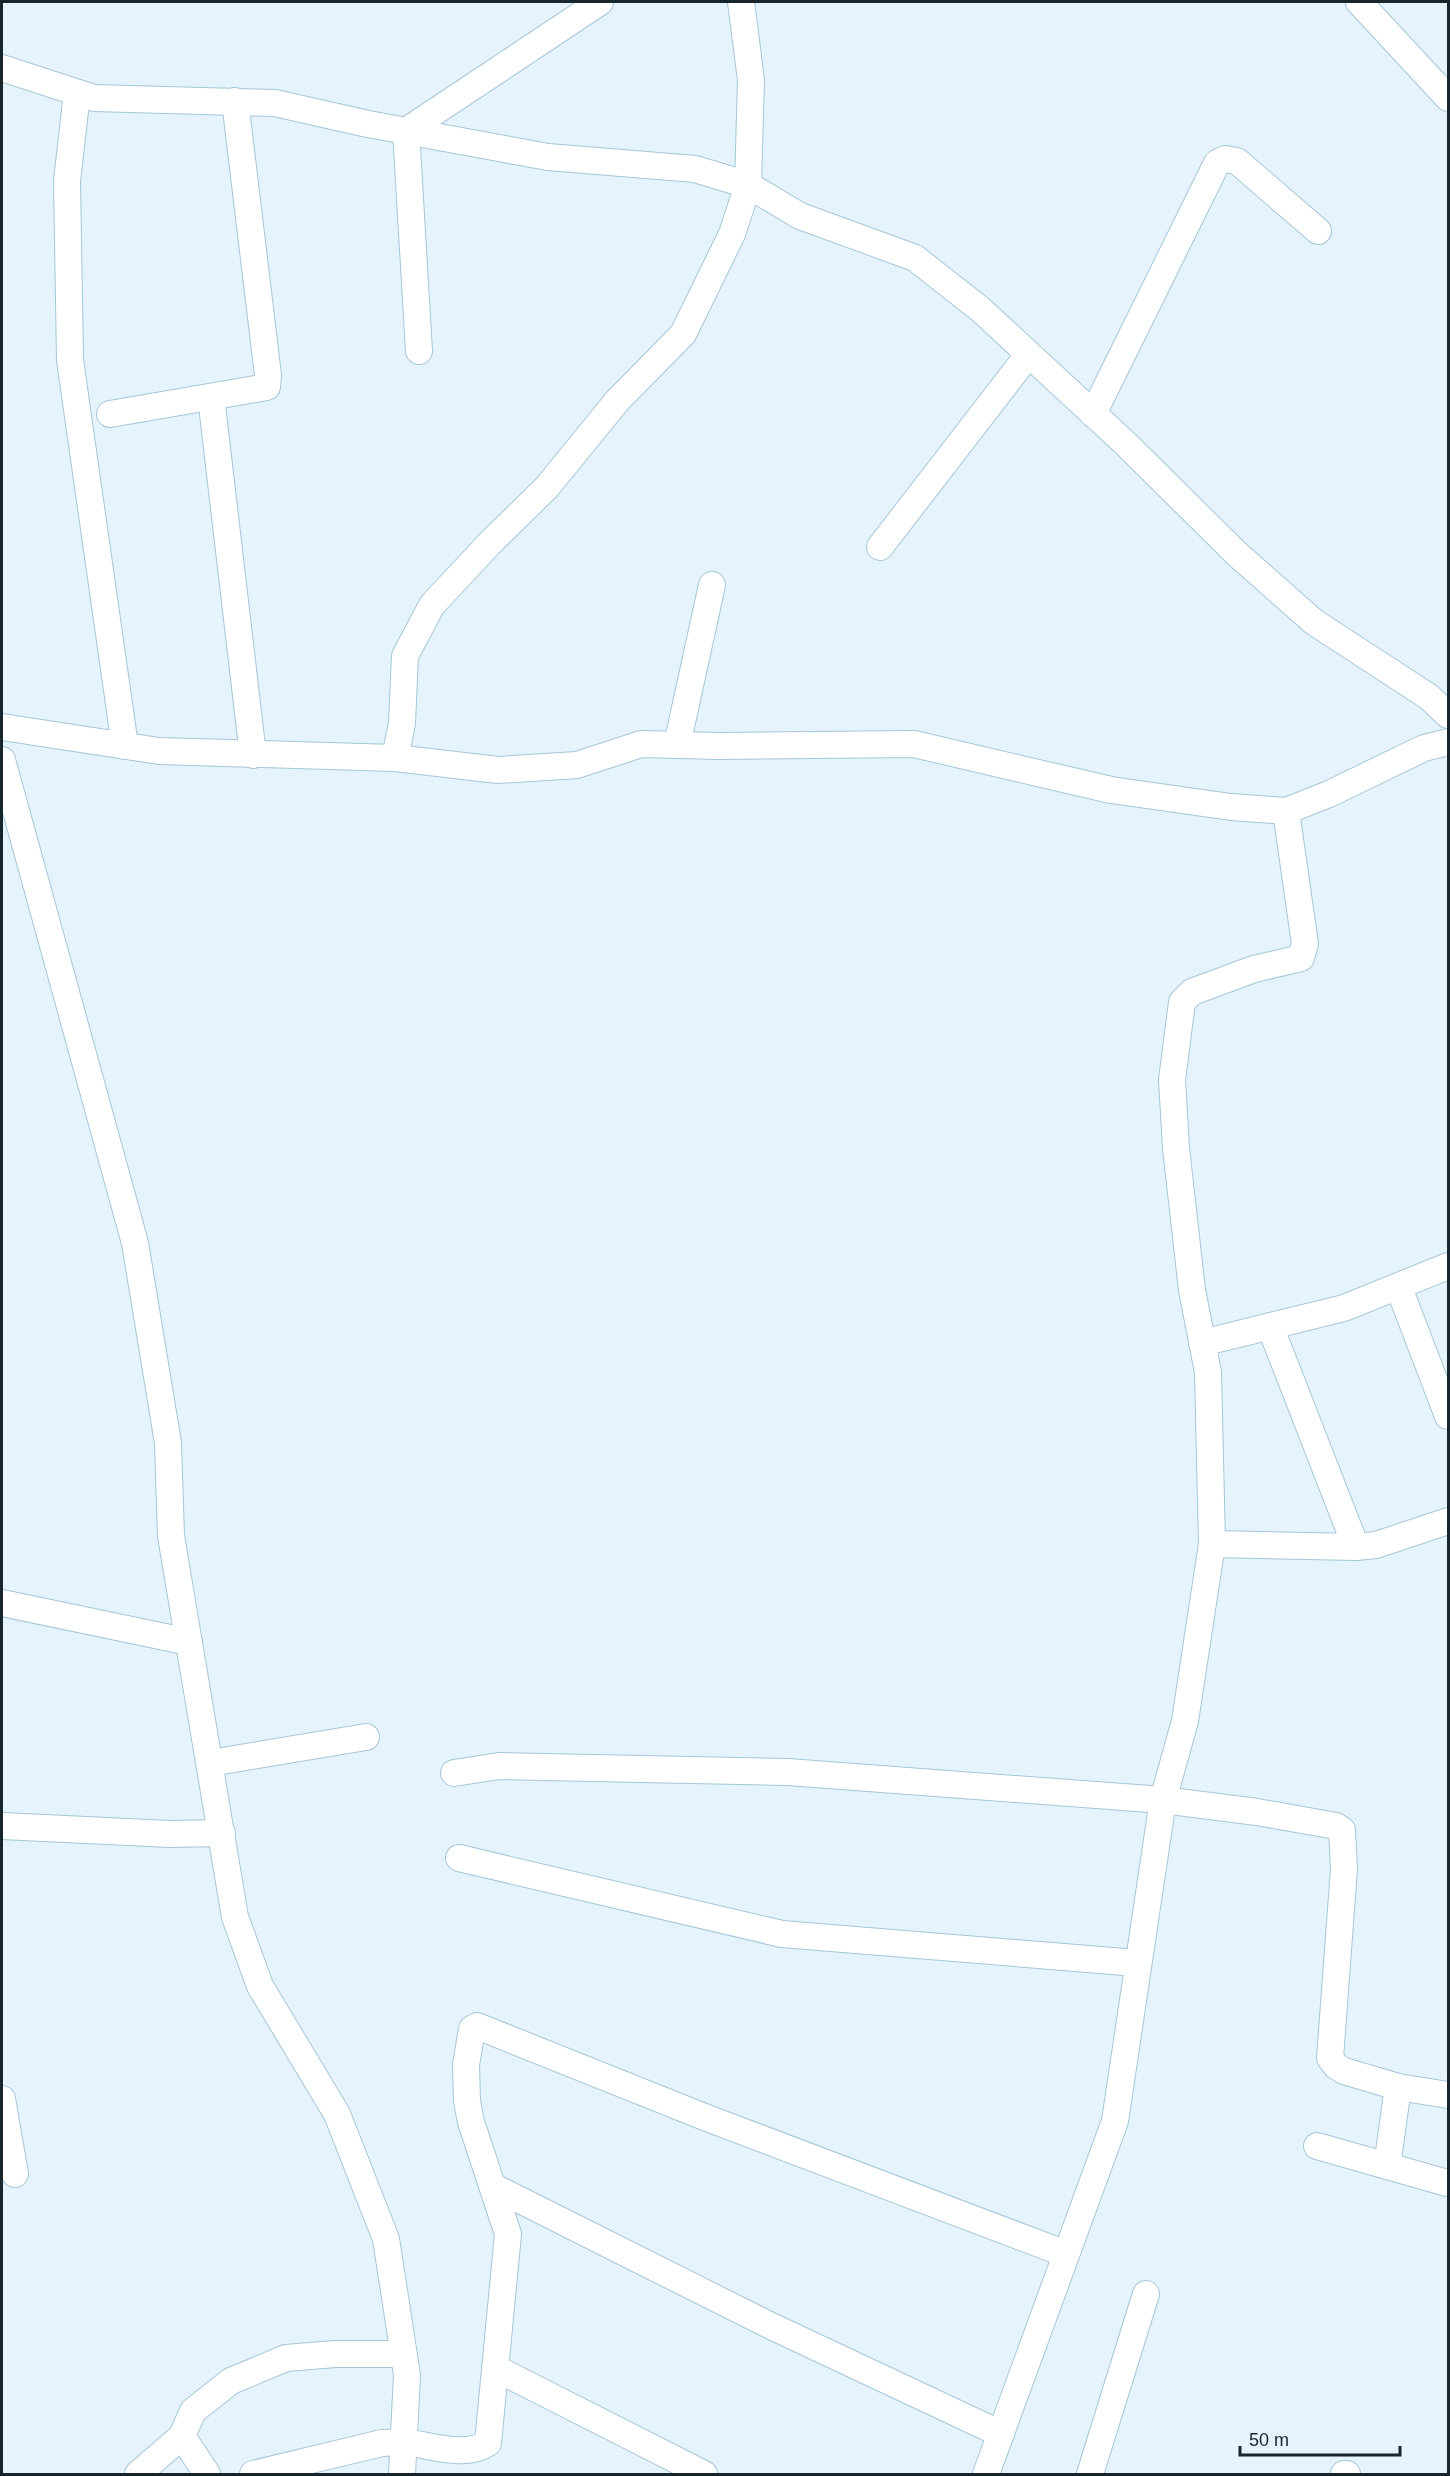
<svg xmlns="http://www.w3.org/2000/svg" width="1450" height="2476" viewBox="0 0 1450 2476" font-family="Helvetica,sans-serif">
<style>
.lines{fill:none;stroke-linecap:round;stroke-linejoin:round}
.minor-casing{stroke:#a4c7db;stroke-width:28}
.minor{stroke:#fff;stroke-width:26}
</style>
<rect width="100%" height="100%" fill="#e5f3fc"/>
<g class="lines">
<defs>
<g id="minor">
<path d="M 1359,2 L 1448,98"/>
<path d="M 2,68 L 94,98 L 275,103 L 368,124 L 548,157 L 695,169 L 748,185 L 800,216 L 915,258 L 980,309 L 1126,444 L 1237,554 L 1314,622 L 1429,697 L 1448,715"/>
<path d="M 77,93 L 67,181 L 70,360 L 125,746"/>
<path d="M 419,351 L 406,131 L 600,2"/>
<path d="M 211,397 L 253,755"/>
<path d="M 110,414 L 267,387 L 268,375 L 235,101"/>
<path d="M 1093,414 L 1217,163 L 1225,159 L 1237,161 L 1318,231"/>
<path d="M 880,547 L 1028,355"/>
<path d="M 2,727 L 159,751 L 395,758 L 498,770 L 577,765 L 641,744 L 720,746 L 914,744 L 1111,790 L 1231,807 L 1286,811 L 1329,794 L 1424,748 L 1448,742"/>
<path d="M 677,745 L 712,585"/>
<path d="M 395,758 L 402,723 L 405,656 L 432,605 L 489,544 L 547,487 L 617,401 L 683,334 L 732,234 L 748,185 L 751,80 L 741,2"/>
<path d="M 2,760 L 135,1243 L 168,1443 L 171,1536 L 235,1917 L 260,1986 L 337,2114 L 386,2239 L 407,2375 L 402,2474"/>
<path d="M 1399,1288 L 1448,1416"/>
<path d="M 1270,1326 L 1356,1547"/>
<path d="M 1202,1343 L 1344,1308 L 1448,1266"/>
<path d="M 1212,1544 L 1356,1547 L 1376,1545 L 1448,1521"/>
<path d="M 2,1603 L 189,1642"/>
<path d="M 210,1763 L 366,1737"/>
<path d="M 454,1773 L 499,1766 L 788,1772 L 1163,1800 L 1257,1812 L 1336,1826 L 1342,1830 L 1344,1869 L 1330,2058 L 1336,2066 L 1344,2071 L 1398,2087 L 1448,2095"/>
<path d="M 2,1826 L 170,1834 L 222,1833"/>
<path d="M 459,1858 L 782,1934 L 1137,1963"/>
<path d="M 2,2099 L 15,2174"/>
<path d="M 1317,2146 L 1447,2183"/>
<path d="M 1387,2166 L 1398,2087"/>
<path d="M 494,2187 L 769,2325 L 1001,2434"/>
<path d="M 495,2368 L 704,2474"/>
<path d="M 182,2436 L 207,2474"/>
<path d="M 138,2474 L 182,2436 L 193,2411 L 231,2381 L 286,2358 L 335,2354 L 403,2354"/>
<path d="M 253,2474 L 382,2443 C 390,2443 399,2441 407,2442 C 431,2446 466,2458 488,2443 L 508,2234 L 471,2122 L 467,2101 L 466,2065 L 472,2029 L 477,2026 L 707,2118 L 1066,2254"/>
<path d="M 986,2474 L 1115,2121 L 1163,1800 L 1185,1721 L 1212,1544 L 1208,1372 L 1192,1290 L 1176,1148 L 1172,1080 L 1182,1002 L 1192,992 L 1254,969 L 1301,958 L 1305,944 L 1286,811"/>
<path d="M 1090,2474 L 1146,2294"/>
<path d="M 1344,2474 L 1347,2474"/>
</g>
</defs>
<use href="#minor" class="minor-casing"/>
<use href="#minor" class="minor"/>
</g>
<rect width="1450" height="2476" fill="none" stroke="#17252c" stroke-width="6"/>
<path d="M1240 2446v9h160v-9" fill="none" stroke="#17252c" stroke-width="3"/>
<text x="1249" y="2446" font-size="18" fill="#17252c" stroke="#e5f3fc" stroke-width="4.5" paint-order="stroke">50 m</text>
</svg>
